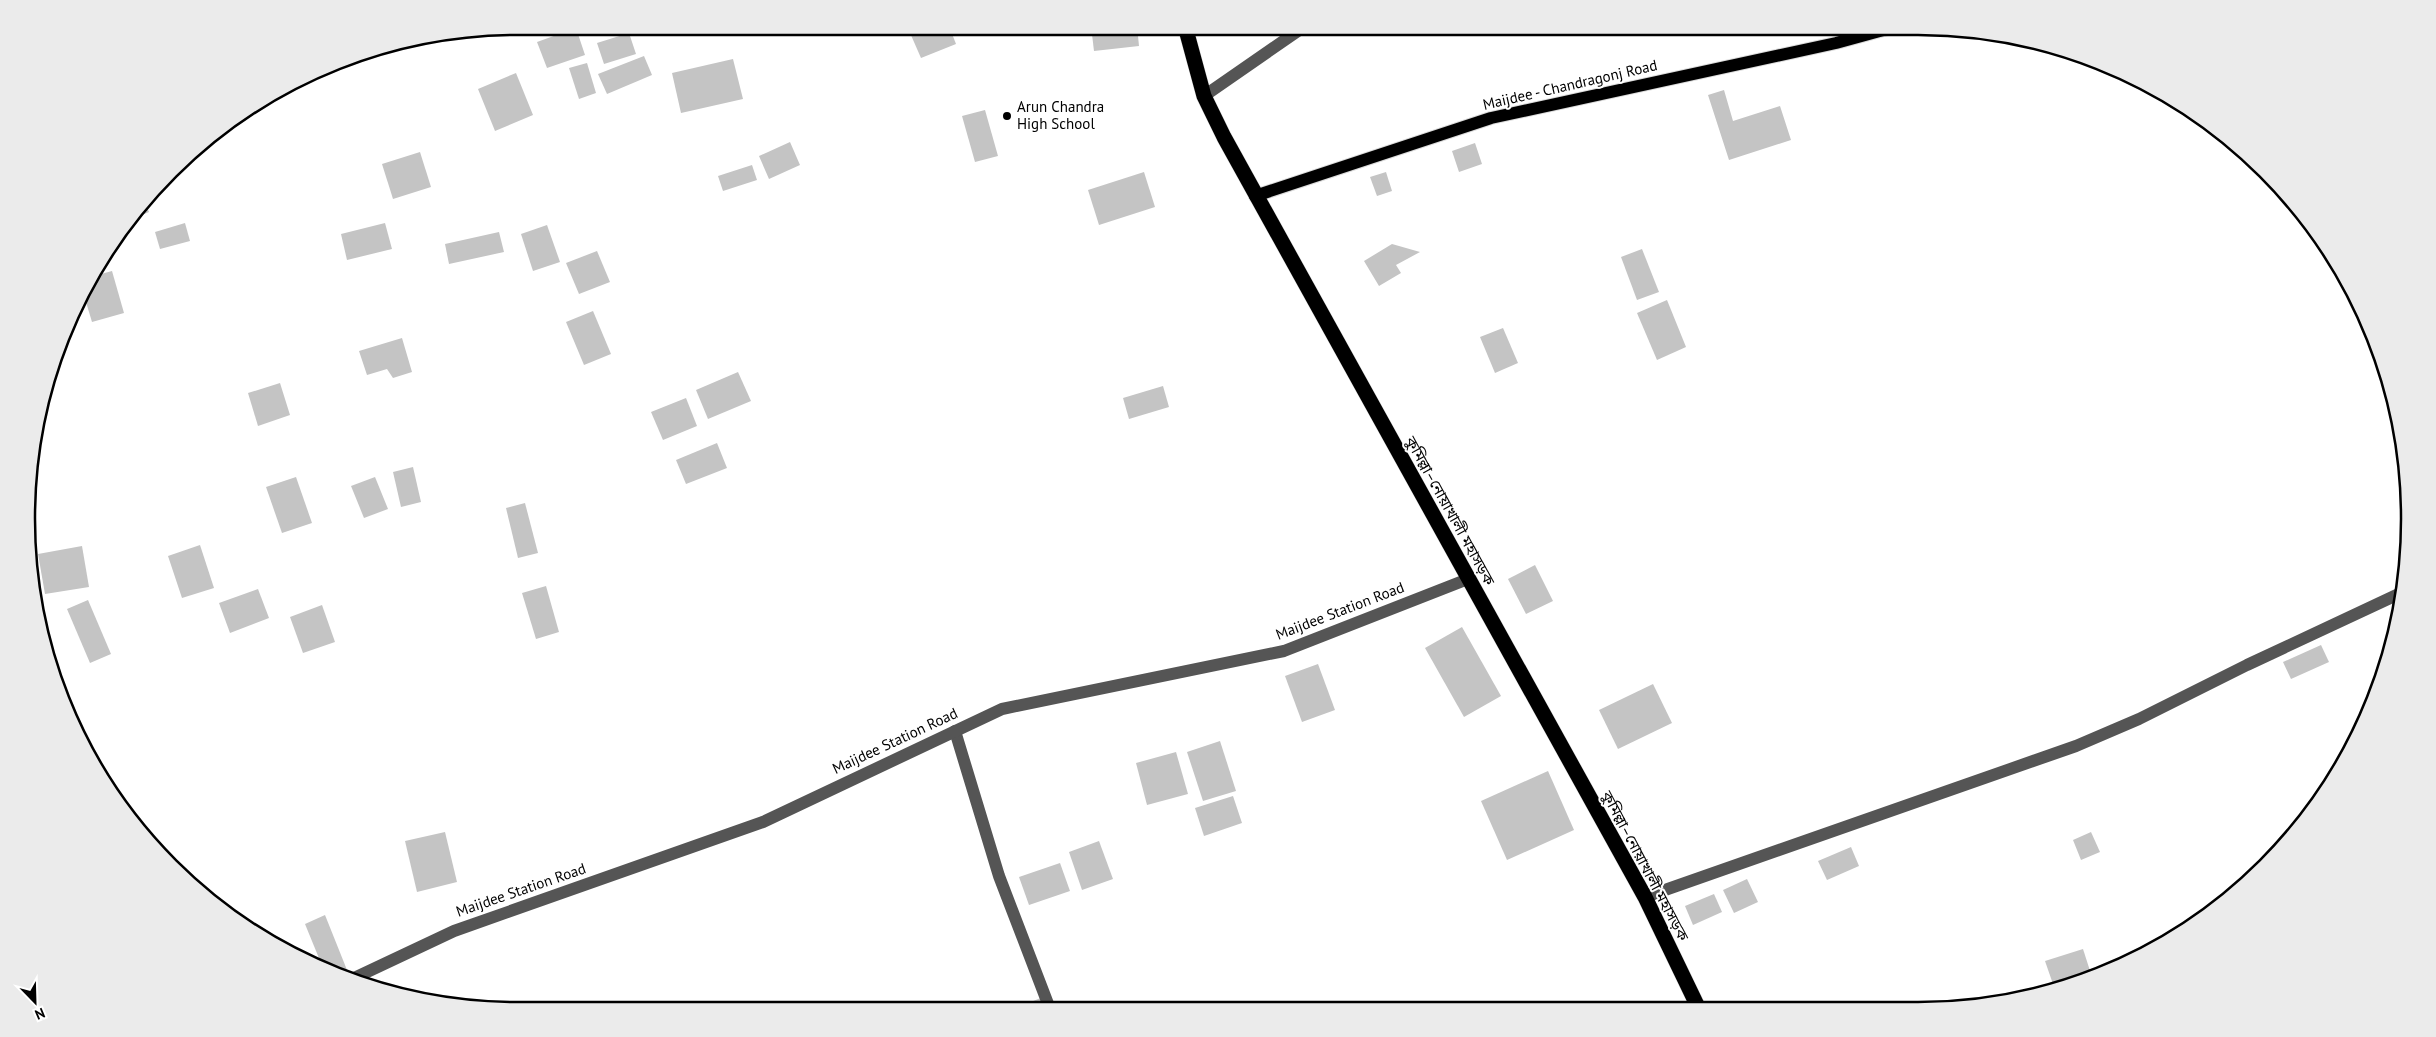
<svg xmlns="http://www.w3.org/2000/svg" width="2436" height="1037" viewBox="0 0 2436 1037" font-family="'PT Sans','Noto Sans Bengali',sans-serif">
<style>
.building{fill:#c4c4c4}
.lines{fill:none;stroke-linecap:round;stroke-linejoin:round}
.major-casing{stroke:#dbdbdb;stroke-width:14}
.highway-casing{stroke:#dbdbdb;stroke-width:16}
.minor{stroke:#555;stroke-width:12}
.major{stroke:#000;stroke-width:12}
.highway{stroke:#000;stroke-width:15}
.poi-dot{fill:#000;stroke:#fff;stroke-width:2}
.labels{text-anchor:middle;stroke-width:4;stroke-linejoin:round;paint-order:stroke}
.street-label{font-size:15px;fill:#000;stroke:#fff}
.poi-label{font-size:15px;fill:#000;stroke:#fff;text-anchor:start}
.rim{fill:none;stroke:#000;stroke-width:2.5}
</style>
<rect width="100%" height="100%" fill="#fff"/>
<g class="building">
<path d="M 523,26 L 548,26 L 548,28 L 526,35 Z"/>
<path d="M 587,26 L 616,26 L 616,27 L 589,34 Z"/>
<path d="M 907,26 L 949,26 L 956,44 L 921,58 Z"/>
<path d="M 1091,26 L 1137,26 L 1139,46 L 1094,51 Z"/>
<path d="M 576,28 L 585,55 L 547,68 L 537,42 Z"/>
<path d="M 629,33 L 636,54 L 604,64 L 597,43 Z"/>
<path d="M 644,56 L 652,75 L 607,94 L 598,74 Z"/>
<path d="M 733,59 L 743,99 L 681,113 L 672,73 Z"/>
<path d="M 587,63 L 596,93 L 579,99 L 569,68 Z"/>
<path d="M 516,73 L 533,115 L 495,131 L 478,89 Z"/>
<path d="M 1724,90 L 1733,121 L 1780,106 L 1791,140 L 1729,160 L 1708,95 Z"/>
<path d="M 985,110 L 998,156 L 975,162 L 962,116 Z"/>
<path d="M 790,142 L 800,165 L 769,179 L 759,156 Z"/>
<path d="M 1475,143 L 1482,164 L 1459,172 L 1452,151 Z"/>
<path d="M 420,152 L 431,187 L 393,199 L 382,164 Z"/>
<path d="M 752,165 L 757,180 L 723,191 L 718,176 Z"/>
<path d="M 1144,172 L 1155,207 L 1099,225 L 1088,190 Z"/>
<path d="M 1386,172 L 1392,191 L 1377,196 L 1370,177 Z"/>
<path d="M 144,200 L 149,212 L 130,220 L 143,202 Z"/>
<path d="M 185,223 L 190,241 L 160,249 L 155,232 Z"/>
<path d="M 385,223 L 392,249 L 347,260 L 341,234 Z"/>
<path d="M 547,225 L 560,262 L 533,271 L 521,234 Z"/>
<path d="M 499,232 L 504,252 L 449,264 L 445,244 Z"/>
<path d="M 1392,244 L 1420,252 L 1396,265 L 1401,273 L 1379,286 L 1364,261 Z"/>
<path d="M 1642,249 L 1659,292 L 1637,300 L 1621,257 Z"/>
<path d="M 597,251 L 610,282 L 579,294 L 566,263 Z"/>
<path d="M 112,271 L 124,313 L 92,322 L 83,292 L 90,277 Z"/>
<path d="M 1667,300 L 1686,347 L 1657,360 L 1637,313 Z"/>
<path d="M 593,311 L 611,354 L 584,365 L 566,322 Z"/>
<path d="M 1503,328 L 1518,363 L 1495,373 L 1480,337 Z"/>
<path d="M 402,338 L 412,372 L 393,378 L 387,369 L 367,375 L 359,351 Z"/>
<path d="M 738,372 L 751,401 L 708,419 L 696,390 Z"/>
<path d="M 280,383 L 290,415 L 258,426 L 248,393 Z"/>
<path d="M 1163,386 L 1169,407 L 1129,419 L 1123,398 Z"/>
<path d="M 686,398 L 697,426 L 663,440 L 651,412 Z"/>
<path d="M 717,443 L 727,468 L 686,484 L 676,460 Z"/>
<path d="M 413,467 L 421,502 L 401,507 L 393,472 Z"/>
<path d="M 296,477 L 312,523 L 282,533 L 266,487 Z"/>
<path d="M 375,477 L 388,509 L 364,518 L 351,486 Z"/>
<path d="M 525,503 L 538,553 L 518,558 L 506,508 Z"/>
<path d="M 200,545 L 214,588 L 182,598 L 168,556 Z"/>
<path d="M 82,546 L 89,587 L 45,594 L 38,554 Z"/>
<path d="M 1535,565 L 1553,601 L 1526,614 L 1508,579 Z"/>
<path d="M 546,586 L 559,632 L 536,639 L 522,593 Z"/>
<path d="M 258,589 L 269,618 L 230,633 L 219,603 Z"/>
<path d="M 88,600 L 111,654 L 90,663 L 67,609 Z"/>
<path d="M 322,605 L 335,642 L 303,653 L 290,617 Z"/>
<path d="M 1462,627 L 1501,696 L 1464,717 L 1425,648 Z"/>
<path d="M 2321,645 L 2329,662 L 2291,679 L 2283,662 Z"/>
<path d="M 1318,664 L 1335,710 L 1302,722 L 1285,676 Z"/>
<path d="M 1653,684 L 1672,723 L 1618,749 L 1599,710 Z"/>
<path d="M 1220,741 L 1236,791 L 1203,801 L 1187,752 Z"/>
<path d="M 1176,752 L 1188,794 L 1147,805 L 1136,763 Z"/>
<path d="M 1548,771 L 1574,830 L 1507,860 L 1481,801 Z"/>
<path d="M 1233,796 L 1242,823 L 1204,836 L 1195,808 Z"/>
<path d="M 445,832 L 457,882 L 417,892 L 405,841 Z"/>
<path d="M 2091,832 L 2100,852 L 2081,860 L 2073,840 Z"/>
<path d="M 1099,841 L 1113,879 L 1082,890 L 1069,852 Z"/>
<path d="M 1851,847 L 1859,866 L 1827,880 L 1818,861 Z"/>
<path d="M 1060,863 L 1070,891 L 1029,905 L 1019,877 Z"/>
<path d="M 1747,879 L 1758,902 L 1734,913 L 1723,890 Z"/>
<path d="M 1714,894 L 1722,912 L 1693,925 L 1685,906 Z"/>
<path d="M 325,915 L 347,970 L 338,974 L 323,968 L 305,924 Z"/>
<path d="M 2083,949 L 2092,977 L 2054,987 L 2045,961 Z"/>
<path d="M 1046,996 L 1050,1009 L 1031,1009 L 1028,1003 Z"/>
</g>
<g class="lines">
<defs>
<path id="major" d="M 1255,196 L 1491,118 L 1836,43 L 1898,26"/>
<path id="highway" d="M 1185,26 L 1204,96 L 1224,137 L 1645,897 L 1698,1007"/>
</defs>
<use href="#major" class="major-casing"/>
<use href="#highway" class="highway-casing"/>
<g class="minor">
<path d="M 1204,96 L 1305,26"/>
<path d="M 955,731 L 999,876 L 1050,1009"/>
<path d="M 1645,897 L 2076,746 L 2139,719 L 2247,665 L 2403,592"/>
<path d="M 350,980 L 454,931 L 763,822 L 1002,709 L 1284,651 L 1468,579"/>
</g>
<use href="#major" class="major"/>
<use href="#highway" class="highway"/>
</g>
<circle class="poi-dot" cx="1007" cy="116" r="5"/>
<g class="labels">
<g class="street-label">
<text transform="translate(1570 85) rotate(-13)" y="5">Maijdee - Chandragonj Road</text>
<text transform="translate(1450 511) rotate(61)" y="5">কুমিল্লা–নোয়াখালী মহাসড়ক</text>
<text transform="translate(1340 611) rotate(-21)" y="5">Maijdee Station Road</text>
<text transform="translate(895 741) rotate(-25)" y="5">Maijdee Station Road</text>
<text transform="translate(1645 866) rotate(62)" y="5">কুমিল্লা–নোয়াখালী মহাসড়ক</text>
<text transform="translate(521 890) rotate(-19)" y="5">Maijdee Station Road</text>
</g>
<g class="poi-label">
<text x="1017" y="112">Arun Chandra<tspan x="1017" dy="17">High School</tspan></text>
</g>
</g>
<path d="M0 0H2436V1037H0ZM518 35H1918A483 483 0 0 1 2401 518V519A483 483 0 0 1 1918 1002H518A483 483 0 0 1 35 519V518A483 483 0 0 1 518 35Z" fill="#ebebeb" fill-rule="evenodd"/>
<path class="rim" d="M518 35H1918A483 483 0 0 1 2401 518V519A483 483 0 0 1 1918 1002H518A483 483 0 0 1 35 519V518A483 483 0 0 1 518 35Z"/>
<g transform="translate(35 1002) rotate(157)" stroke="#ffffff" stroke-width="4" paint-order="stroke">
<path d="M0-4L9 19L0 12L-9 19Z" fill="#000000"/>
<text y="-8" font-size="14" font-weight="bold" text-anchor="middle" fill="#000000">N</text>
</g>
</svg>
